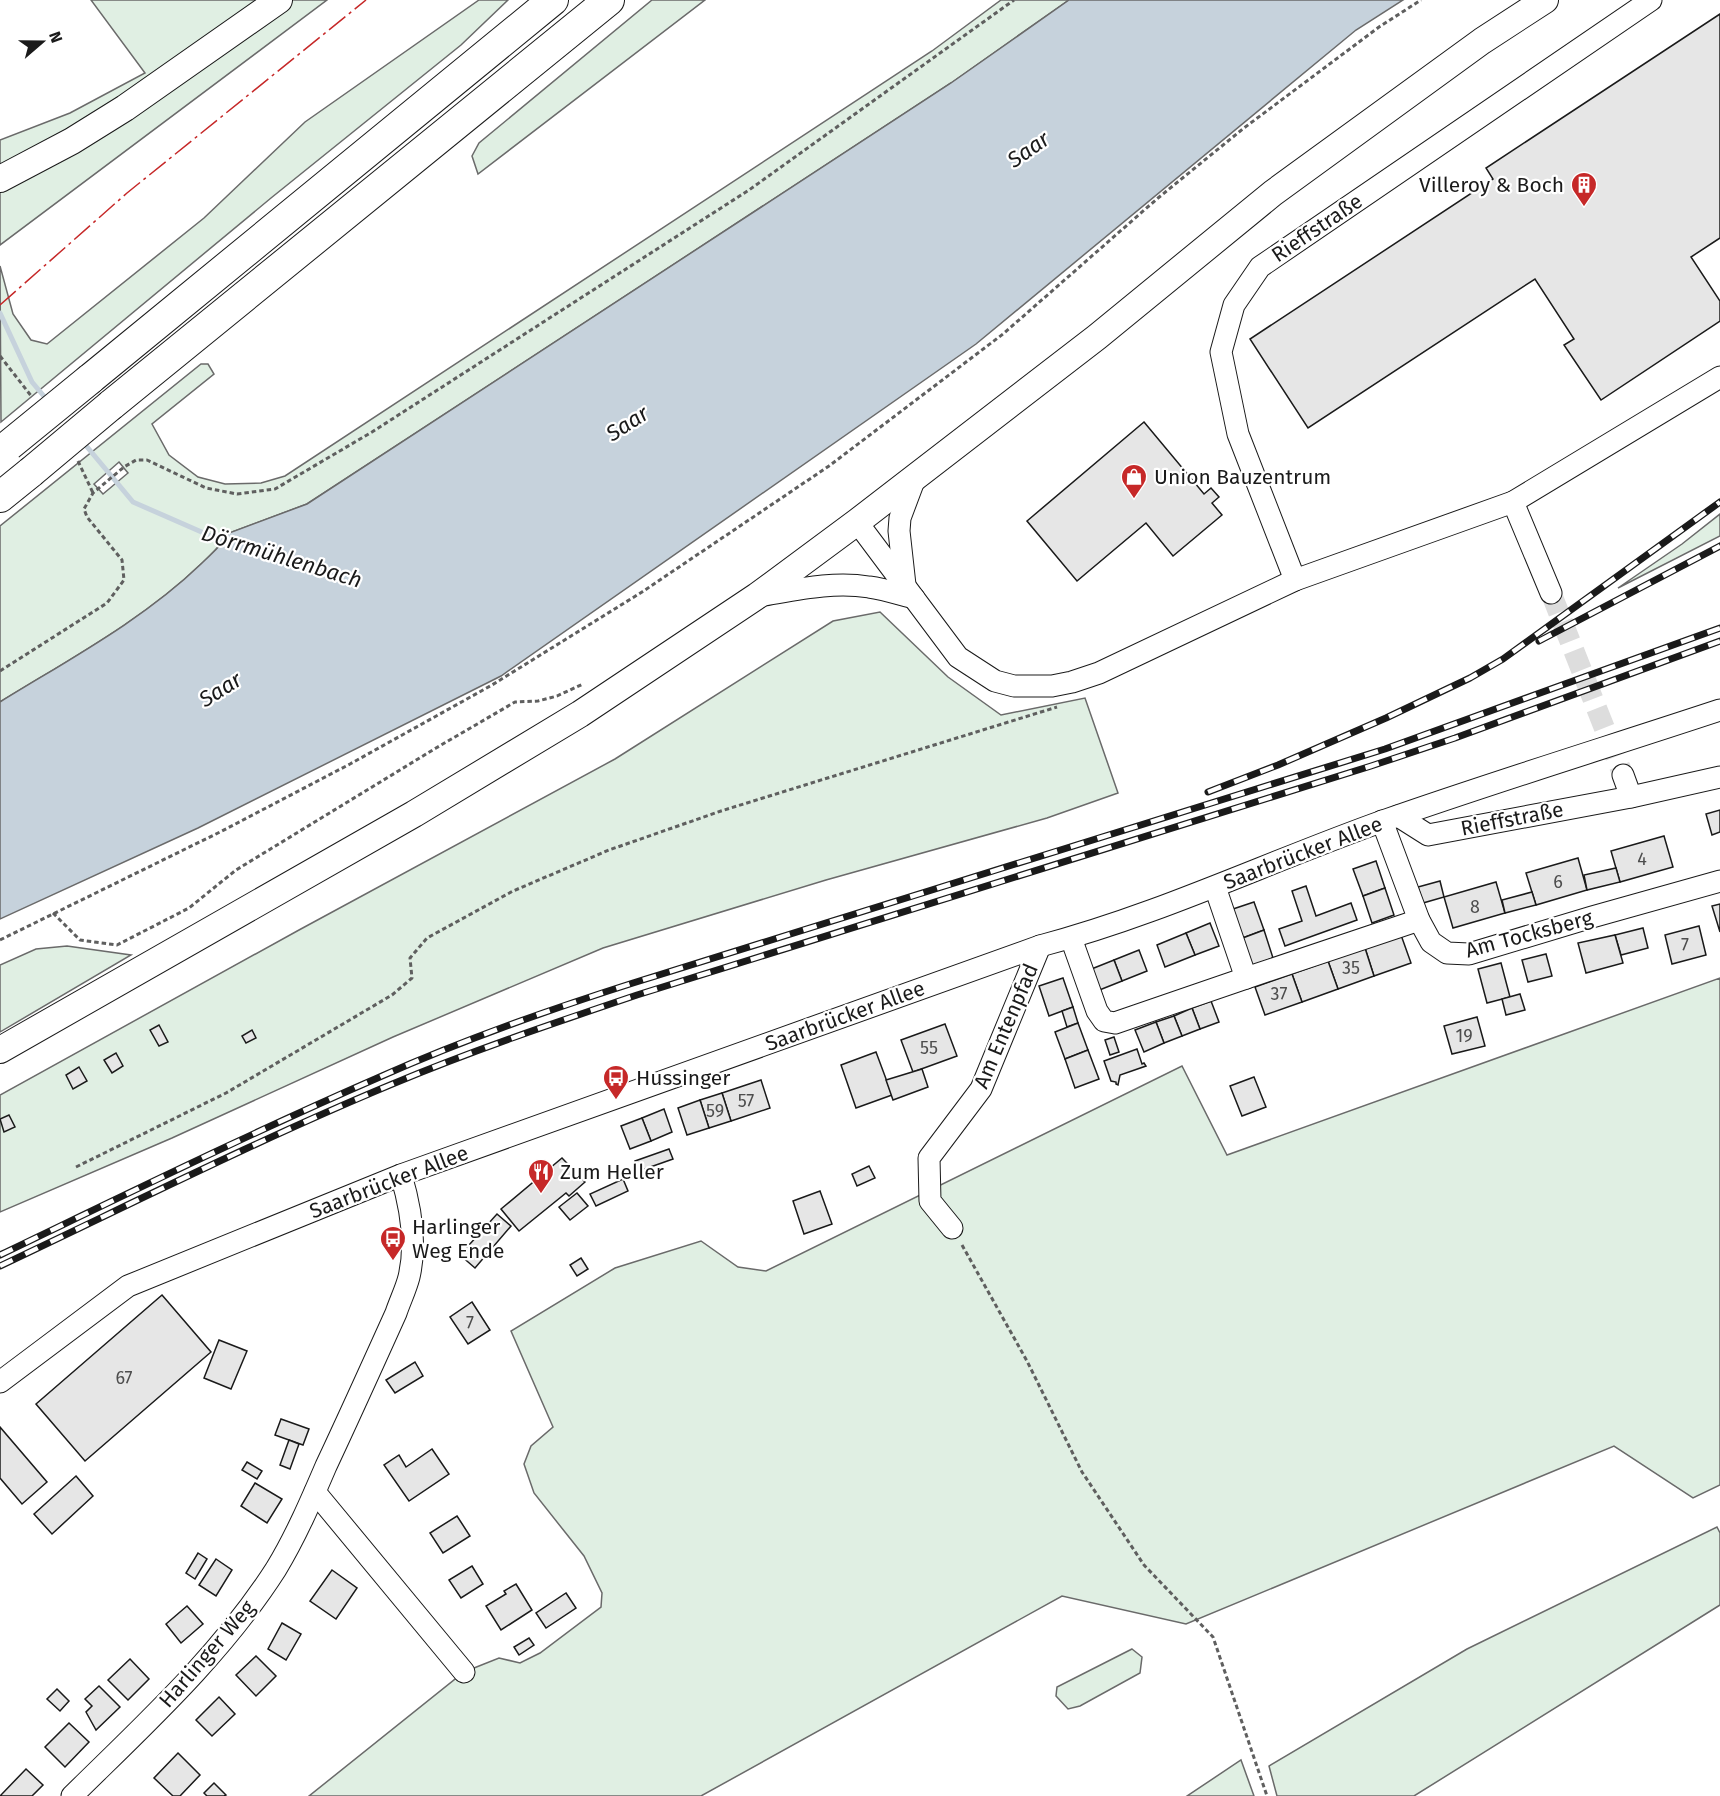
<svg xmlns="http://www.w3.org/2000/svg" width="1720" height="1796" viewBox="0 0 1720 1796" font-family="'Fira Sans',sans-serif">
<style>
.green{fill:#e0efe3;stroke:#6a6a6a;stroke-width:1.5;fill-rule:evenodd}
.water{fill:#c6d2dc;stroke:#6a6a6a;stroke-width:1.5}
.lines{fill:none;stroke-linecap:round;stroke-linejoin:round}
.stream{stroke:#c6d2dc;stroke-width:5}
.building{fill:#e6e6e6;stroke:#1a1a1a;stroke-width:1.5}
.minor-tunnel{stroke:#ddd;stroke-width:21;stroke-dasharray:21 10;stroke-linecap:butt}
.minor-casing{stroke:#1a1a1a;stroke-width:23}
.major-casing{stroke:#1a1a1a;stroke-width:28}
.highway-casing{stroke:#1a1a1a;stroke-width:32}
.path{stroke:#5f5f5f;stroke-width:3;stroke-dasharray:4.5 3;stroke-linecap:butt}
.minor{stroke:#fff;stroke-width:21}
.major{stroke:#fff;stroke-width:26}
.highway{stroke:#fff;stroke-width:30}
.rail-casing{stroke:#1a1a1a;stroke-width:7}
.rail{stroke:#fff;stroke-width:4.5;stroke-dasharray:14;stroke-linecap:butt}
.highway-bridge-casing{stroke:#1a1a1a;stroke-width:32;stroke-linecap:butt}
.highway-bridge{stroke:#fff;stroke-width:30}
.power{stroke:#c62828;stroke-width:1.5;stroke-dasharray:21 4.5 3 4.5;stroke-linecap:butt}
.labels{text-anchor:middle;stroke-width:4.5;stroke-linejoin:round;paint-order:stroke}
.number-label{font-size:18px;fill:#4d4d4d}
.poi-label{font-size:21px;fill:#1a1a1a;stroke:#fff;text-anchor:start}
.street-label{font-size:21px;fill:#1a1a1a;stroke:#fff}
.water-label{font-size:22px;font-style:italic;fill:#1a1a1a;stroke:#fff}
</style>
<rect width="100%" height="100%" fill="#fff"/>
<g class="green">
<path d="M 91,0 L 327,0 L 0,245 L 0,140 L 70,113 L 145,73 Z"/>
<path d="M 479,0 L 508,0 L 461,45 L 271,198 L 1,422 L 0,266 L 13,314 L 31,340 L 47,344 L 204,218 L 305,122 Z"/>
<path d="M 652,0 L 705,0 L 478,174 L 472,156 L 479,143 Z"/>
<path d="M 1001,0 L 1069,0 L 951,83 L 307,504 L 229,533 C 222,545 211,554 201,564 C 143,620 68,660 0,702 L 0,526 L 201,364 L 208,364 L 214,374 L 152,424 L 169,455 L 198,477 L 225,484 L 261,483 L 285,476 L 932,51 ZM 119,462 L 128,473 L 103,494 L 94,484 Z"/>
<path d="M 1720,514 L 1720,536 L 1618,588 L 1682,544 Z"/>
<path d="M 880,612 L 948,677 L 1001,715 L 1085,698 L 1118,793 L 1047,818 L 826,880 L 603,948 L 393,1037 L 172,1138 L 0,1212 L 0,1095 L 299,930 L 615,759 L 833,621 Z"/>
<path d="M 67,946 L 131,955 L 0,1032 L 0,965 L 36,949 Z"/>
<path d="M 1720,978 L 1720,1485 L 1693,1498 L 1614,1446 L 1186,1624 L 1062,1596 L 701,1796 L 309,1796 L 464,1672 L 499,1658 L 520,1663 L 540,1653 L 601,1607 L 602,1593 L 584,1556 L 534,1493 L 524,1464 L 531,1446 L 553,1427 L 511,1331 L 615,1268 L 701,1241 L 738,1267 L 766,1271 L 1182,1066 L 1227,1155 Z"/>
<path d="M 1717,1527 L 1720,1533 L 1720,1605 L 1414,1796 L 1277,1796 L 1269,1766 L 1467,1649 Z"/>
<path d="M 1132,1649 L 1142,1657 L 1140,1673 L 1080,1706 L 1068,1709 L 1056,1696 L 1057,1687 Z"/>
<path d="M 1241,1760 L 1254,1796 L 1187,1796 Z"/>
</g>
<path class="water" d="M 1069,0 L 1403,0 L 1356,30 L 976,344 L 501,676 L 198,828 L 0,919 L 0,702 C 68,660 143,620 201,564 C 211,554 222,546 229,533 L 307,504 L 951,83 Z"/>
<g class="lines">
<g class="stream">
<path d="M 0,313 L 32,382 L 48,401"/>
<path d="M 83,442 L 133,502 L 229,544"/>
</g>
</g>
<g class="building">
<path d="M 1720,14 L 1720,238 L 1691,257 L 1720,301 L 1720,321 L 1601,400 L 1564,345 L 1574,339 L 1535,279 L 1308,428 L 1250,339 L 1493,179 L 1486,168 Z"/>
<path d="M 1144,422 L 1204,494 L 1211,488 L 1219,497 L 1212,503 L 1222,515 L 1173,556 L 1146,523 L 1077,581 L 1027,521 Z"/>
<path d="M 1720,810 L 1720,832 L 1712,835 L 1706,814 Z"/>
<path d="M 1664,836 L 1673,867 L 1620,882 L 1611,851 Z"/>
<path d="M 1578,858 L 1587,890 L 1536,905 L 1526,873 Z"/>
<path d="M 1376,861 L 1385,888 L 1363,896 L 1353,869 Z"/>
<path d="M 1616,868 L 1620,882 L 1587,890 L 1584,875 Z"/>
<path d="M 1440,881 L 1444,897 L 1423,903 L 1418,887 Z"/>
<path d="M 1496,882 L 1505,913 L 1453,928 L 1444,897 Z"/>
<path d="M 1306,886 L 1316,916 L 1351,903 L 1357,920 L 1285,946 L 1279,929 L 1302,921 L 1292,891 Z"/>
<path d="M 1385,888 L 1394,915 L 1372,923 L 1363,896 Z"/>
<path d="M 1532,892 L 1536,905 L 1505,913 L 1502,900 Z"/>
<path d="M 1254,902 L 1264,930 L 1240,939 L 1230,910 Z"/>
<path d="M 1720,904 L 1720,932 L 1712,906 Z"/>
<path d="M 1210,923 L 1219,946 L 1195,955 L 1186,933 Z"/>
<path d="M 1699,926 L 1706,955 L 1672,964 L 1665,935 Z"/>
<path d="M 1643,928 L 1648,948 L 1621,955 L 1615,935 Z"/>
<path d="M 1264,930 L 1273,958 L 1249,967 L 1240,939 Z"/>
<path d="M 1186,933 L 1195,955 L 1165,967 L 1157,945 Z"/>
<path d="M 1401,935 L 1411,963 L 1374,976 L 1365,948 Z"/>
<path d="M 1615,935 L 1623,963 L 1586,973 L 1578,943 Z"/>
<path d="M 1365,948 L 1374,976 L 1338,989 L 1328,961 Z"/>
<path d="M 1139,950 L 1147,971 L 1122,981 L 1114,960 Z"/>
<path d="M 1546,954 L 1552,976 L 1528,982 L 1522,960 Z"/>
<path d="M 1114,960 L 1122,981 L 1097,991 L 1089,970 Z"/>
<path d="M 1328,961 L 1338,989 L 1302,1002 L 1292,974 Z"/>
<path d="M 1501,963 L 1510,997 L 1487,1003 L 1478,969 Z"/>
<path d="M 1292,974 L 1302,1002 L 1265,1015 L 1255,987 Z"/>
<path d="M 1063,978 L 1073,1007 L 1049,1016 L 1039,986 Z"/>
<path d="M 1520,994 L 1525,1010 L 1506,1015 L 1502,999 Z"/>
<path d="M 1211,1001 L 1219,1022 L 1200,1029 L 1192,1008 Z"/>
<path d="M 1073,1007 L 1078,1023 L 1067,1027 L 1062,1011 Z"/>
<path d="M 1192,1008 L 1200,1029 L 1182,1036 L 1174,1016 Z"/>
<path d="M 1174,1016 L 1182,1036 L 1164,1043 L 1156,1022 Z"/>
<path d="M 1477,1017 L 1485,1046 L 1452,1054 L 1444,1026 Z"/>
<path d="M 1156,1022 L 1164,1043 L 1144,1052 L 1135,1030 Z"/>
<path d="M 1078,1023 L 1088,1050 L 1065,1059 L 1055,1032 Z"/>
<path d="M 945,1024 L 957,1056 L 913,1072 L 901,1040 Z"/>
<path d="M 159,1025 L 168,1042 L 159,1046 L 150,1030 Z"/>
<path d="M 252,1030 L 256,1038 L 246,1043 L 242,1036 Z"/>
<path d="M 1114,1037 L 1119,1052 L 1110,1055 L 1105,1040 Z"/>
<path d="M 1137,1049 L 1142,1064 L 1144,1063 L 1146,1066 L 1120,1075 L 1118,1085 L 1116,1084 L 1116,1082 L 1111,1081 L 1104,1061 Z"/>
<path d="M 1088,1050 L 1099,1079 L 1075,1088 L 1065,1059 Z"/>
<path d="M 876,1052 L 892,1095 L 856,1108 L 841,1065 Z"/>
<path d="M 116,1053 L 123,1066 L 112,1073 L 104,1060 Z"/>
<path d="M 79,1067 L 87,1081 L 73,1089 L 66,1075 Z"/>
<path d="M 922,1069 L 928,1087 L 893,1100 L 886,1080 Z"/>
<path d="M 1254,1077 L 1266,1107 L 1242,1116 L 1230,1086 Z"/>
<path d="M 761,1080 L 770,1108 L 731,1121 L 722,1093 Z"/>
<path d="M 722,1093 L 731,1121 L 709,1128 L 700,1100 Z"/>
<path d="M 700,1100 L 709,1128 L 687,1135 L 678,1108 Z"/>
<path d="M 664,1109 L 672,1132 L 651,1141 L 642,1118 Z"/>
<path d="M 9,1115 L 15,1127 L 4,1132 L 0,1119 Z"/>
<path d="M 642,1118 L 651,1141 L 630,1149 L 621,1126 Z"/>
<path d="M 669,1149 L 673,1159 L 639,1171 L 635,1161 Z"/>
<path d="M 562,1158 L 585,1182 L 569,1196 L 566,1193 L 519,1231 L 501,1209 Z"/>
<path d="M 869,1166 L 875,1178 L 857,1186 L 852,1174 Z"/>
<path d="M 623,1179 L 628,1191 L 596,1206 L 590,1194 Z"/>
<path d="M 820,1191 L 832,1224 L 804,1234 L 793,1201 Z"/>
<path d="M 577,1193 L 588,1206 L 570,1220 L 559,1207 Z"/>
<path d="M 497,1214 L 511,1226 L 475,1268 L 460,1255 Z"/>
<path d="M 581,1258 L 588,1269 L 577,1276 L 570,1265 Z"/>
<path d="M 162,1295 L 211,1352 L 85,1461 L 36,1404 Z"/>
<path d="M 472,1302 L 490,1330 L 468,1344 L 450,1317 Z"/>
<path d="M 219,1340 L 247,1351 L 231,1389 L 204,1378 Z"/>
<path d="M 415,1362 L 423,1376 L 395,1393 L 386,1380 Z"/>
<path d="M 281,1419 L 309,1429 L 303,1445 L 275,1435 Z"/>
<path d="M 0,1427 L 47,1482 L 22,1504 L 0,1478 Z"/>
<path d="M 289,1440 L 299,1444 L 290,1469 L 280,1465 Z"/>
<path d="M 432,1449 L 449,1474 L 409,1501 L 384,1465 L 399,1455 L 406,1467 Z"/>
<path d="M 247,1462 L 262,1471 L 257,1479 L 242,1470 Z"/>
<path d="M 76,1476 L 93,1496 L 52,1534 L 34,1514 Z"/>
<path d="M 255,1483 L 282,1499 L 267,1523 L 241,1506 Z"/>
<path d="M 457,1516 L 470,1536 L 443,1553 L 430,1533 Z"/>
<path d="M 198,1553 L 207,1559 L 195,1579 L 186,1573 Z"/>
<path d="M 216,1559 L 232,1570 L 216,1596 L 199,1585 Z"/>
<path d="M 472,1566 L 483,1584 L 461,1598 L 449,1580 Z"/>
<path d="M 332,1570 L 357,1588 L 336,1619 L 310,1601 Z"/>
<path d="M 516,1584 L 532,1610 L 501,1630 L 486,1606 L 506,1594 L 504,1591 Z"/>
<path d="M 566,1593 L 576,1608 L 546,1628 L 536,1613 Z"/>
<path d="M 187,1606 L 203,1624 L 181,1643 L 166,1624 Z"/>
<path d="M 282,1623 L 301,1634 L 286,1660 L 268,1649 Z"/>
<path d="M 529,1638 L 534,1645 L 519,1655 L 514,1647 Z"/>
<path d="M 256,1656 L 276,1676 L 256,1696 L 236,1675 Z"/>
<path d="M 130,1659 L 149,1679 L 128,1700 L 108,1680 Z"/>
<path d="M 99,1686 L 120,1707 L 96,1730 L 86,1712 L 92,1706 L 85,1699 Z"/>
<path d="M 57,1689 L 69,1701 L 60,1711 L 47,1699 Z"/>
<path d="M 219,1697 L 235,1714 L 212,1736 L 196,1720 Z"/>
<path d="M 69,1723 L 89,1742 L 65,1767 L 45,1747 Z"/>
<path d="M 178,1753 L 200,1775 L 180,1796 L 173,1796 L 154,1778 Z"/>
<path d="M 26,1769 L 43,1785 L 32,1796 L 0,1796 Z"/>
<path d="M 214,1783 L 226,1795 L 224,1796 L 207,1796 L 204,1793 Z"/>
</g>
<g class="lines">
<path class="minor-tunnel" d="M 1551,593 L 1623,775"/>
<defs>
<g id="minor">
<path d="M 1513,502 L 1551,593"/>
<path d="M 857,522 L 958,657 L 995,681 L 1014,686 L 1052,686 L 1072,682 L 1099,673 L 1295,580 L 1513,502 L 1720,377"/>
<path d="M 1295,580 L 1238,434 L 1221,352 L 1234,305 L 1260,267 L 1651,0"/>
<path d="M 905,585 L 899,531 L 900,518 L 915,478"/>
<path d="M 758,596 C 795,590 832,581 869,587 C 884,589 899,594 914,598"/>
<path d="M 1623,775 L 1631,797"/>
<path d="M 1398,816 L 1428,835 L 1631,797 L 1720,777"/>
<path d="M 1382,821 L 1419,920 L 1431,942 L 1447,953 L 1469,954 L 1592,917 L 1720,881"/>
<path d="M 1215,887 L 1246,978 L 1419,920"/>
<path d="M 1071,938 L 1097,1011 L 1104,1021 L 1115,1023 L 1246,978"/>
<path d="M 952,1228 L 930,1201 L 929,1158 L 981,1089 L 1040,946"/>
<path d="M 0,1382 L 128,1286 L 401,1175 L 1040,946 C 1158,915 1268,862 1383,821 C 1494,782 1608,747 1720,710"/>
<path d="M 315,1492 L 464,1672"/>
<path d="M 72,1796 C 144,1725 221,1655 276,1569 C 296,1536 311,1501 326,1466 C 350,1415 373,1364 396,1313 C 400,1301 406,1289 409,1277 C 417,1243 411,1208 401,1175"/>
</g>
<g id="major">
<path d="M 0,179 L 72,141 L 125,108 L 279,0"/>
<path d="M 0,1050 L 414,814 L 580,714 L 757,596 L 857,522 L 1097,337 L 1273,193 L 1482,41 L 1545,0"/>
</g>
<g id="highway">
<path d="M 90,379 L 553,0"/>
<path d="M 111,405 L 609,0"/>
<path d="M 0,497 L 31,472"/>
</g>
</defs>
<use href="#minor" class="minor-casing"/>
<use href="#major" class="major-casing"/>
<use href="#highway" class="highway-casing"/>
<g class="path">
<path d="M 0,356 L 32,397"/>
<path d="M 78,461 L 93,493"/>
<path d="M 0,671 L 107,603 L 124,580 L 122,560 L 87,517 L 84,509 L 93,493 L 124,467 L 136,460 L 147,460 L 206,488 L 237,494 L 275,489 L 372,432 L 749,190 L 1014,0"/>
<path d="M 53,913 L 80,940 L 117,945 L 189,908 L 236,870 L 436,748 L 515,702 L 538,701 L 557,696 L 583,684"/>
<path d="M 0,940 L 222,831 L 350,764 L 492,685 L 642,592 L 829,466 L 1003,334 L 1158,198 L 1244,128 L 1379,27 L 1421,0"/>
<path d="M 76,1167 L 226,1093 L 392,995 L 412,978 L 410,958 L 427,938 L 513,891 L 609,850 L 721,811 L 1057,707"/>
<path d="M 962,1245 L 1027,1361 L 1082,1472 L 1144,1565 L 1213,1637 L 1267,1796"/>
</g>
<use href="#minor" class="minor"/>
<use href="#major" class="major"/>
<use href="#highway" class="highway"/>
<defs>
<g id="rail">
<path d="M 1539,641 L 1720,546"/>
<path d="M 1208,792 L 1278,765 L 1386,718 L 1470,678 L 1503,659 L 1720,502"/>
<path d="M 0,1255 C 127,1194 253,1132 382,1076 C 463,1040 548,1010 633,983 L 1385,749 L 1720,628"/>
<path d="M 0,1266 C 129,1205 258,1140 390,1085 C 471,1051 554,1023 637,995 L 1371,766 L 1455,738 L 1720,641"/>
</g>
</defs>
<use href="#rail" class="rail-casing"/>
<use href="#rail" class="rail"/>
<defs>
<g id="highway-bridge">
<path d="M 9,445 L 90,379"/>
<path d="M 31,472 L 111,405"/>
</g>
</defs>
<use href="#highway-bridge" class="highway-bridge-casing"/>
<use href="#highway-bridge" class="highway-bridge"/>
<path class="power" d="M 0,305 L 127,193 L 366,0"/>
</g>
<defs>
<symbol id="building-pin" viewBox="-11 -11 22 30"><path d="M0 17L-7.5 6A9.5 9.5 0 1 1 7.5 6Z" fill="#c62828" stroke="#fff"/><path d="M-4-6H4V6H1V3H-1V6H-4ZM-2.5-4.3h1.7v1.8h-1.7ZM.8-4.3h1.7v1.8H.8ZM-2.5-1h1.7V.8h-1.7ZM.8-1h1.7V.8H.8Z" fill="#fff"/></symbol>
<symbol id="shop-pin" viewBox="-11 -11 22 30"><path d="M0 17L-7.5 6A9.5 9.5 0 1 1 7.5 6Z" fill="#c62828" stroke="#fff"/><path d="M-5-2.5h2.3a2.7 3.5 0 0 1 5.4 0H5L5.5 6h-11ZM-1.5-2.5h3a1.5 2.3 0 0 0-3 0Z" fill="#fff"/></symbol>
<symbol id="bus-pin" viewBox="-11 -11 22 30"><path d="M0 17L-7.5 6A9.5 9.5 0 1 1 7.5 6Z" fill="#c62828" stroke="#fff"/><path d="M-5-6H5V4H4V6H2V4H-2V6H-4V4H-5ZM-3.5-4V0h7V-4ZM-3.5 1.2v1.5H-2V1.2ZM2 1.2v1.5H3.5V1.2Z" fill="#fff"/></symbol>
<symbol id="restaurant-pin" viewBox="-11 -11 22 30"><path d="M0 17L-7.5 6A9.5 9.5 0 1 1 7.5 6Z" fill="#c62828" stroke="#fff"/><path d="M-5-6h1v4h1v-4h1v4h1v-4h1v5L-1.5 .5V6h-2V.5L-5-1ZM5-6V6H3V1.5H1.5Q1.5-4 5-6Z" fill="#fff"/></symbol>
</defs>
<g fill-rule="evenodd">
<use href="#building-pin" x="1569" y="170" width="30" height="40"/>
<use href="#shop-pin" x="1119" y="462" width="30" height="40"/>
<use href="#bus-pin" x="601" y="1063" width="30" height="40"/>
<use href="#restaurant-pin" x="526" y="1157" width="30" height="40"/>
<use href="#bus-pin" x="378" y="1224" width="30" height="40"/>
</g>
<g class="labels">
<g class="number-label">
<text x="1642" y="865">4</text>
<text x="1558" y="888">6</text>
<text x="1475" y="913">8</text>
<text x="1685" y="951">7</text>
<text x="1351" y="974">35</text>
<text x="1279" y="1000">37</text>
<text x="1464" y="1042">19</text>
<text x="929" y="1054">55</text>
<text x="746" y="1107">57</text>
<text x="715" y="1117">59</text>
<text x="470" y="1329">7</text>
<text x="124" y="1384">67</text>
</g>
<g class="poi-label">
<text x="1564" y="192" text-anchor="end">Villeroy &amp; Boch</text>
<text x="1154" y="484">Union Bauzentrum</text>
<text x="636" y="1085">Hussinger</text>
<text x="560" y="1179">Zum Heller</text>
<text x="412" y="1234">Harlinger<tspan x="412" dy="24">Weg Ende</tspan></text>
</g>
<g class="street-label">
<text transform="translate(1317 228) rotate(-34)" y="7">Rieffstraße</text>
<text transform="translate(1512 819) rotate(-11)" y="7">Rieffstraße</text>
<text transform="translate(1303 853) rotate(-21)" y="7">Saarbrücker Allee</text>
<text transform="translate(1529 934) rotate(-15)" y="7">Am Tocksberg</text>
<text transform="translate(845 1016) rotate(-20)" y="7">Saarbrücker Allee</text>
<text transform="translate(1006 1026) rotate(-67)" y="7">Am Entenpfad</text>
<text transform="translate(389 1182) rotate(-21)" y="7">Saarbrücker Allee</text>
<text transform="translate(207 1654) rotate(-49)" y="7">Harlinger Weg</text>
</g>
<g class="water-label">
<text transform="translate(1028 149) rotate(-35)" y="8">Saar</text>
<text transform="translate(627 423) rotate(-33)" y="8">Saar</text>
<text transform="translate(282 556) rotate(17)" y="8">Dörrmühlenbach</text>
<text transform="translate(220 689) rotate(-32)" y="8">Saar</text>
</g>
</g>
<g transform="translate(42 42) rotate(70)" stroke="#ffffff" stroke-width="4.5" paint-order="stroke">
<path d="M0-4.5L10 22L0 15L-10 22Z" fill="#1a1a1a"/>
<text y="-9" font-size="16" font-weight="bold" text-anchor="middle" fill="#1a1a1a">N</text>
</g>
</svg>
